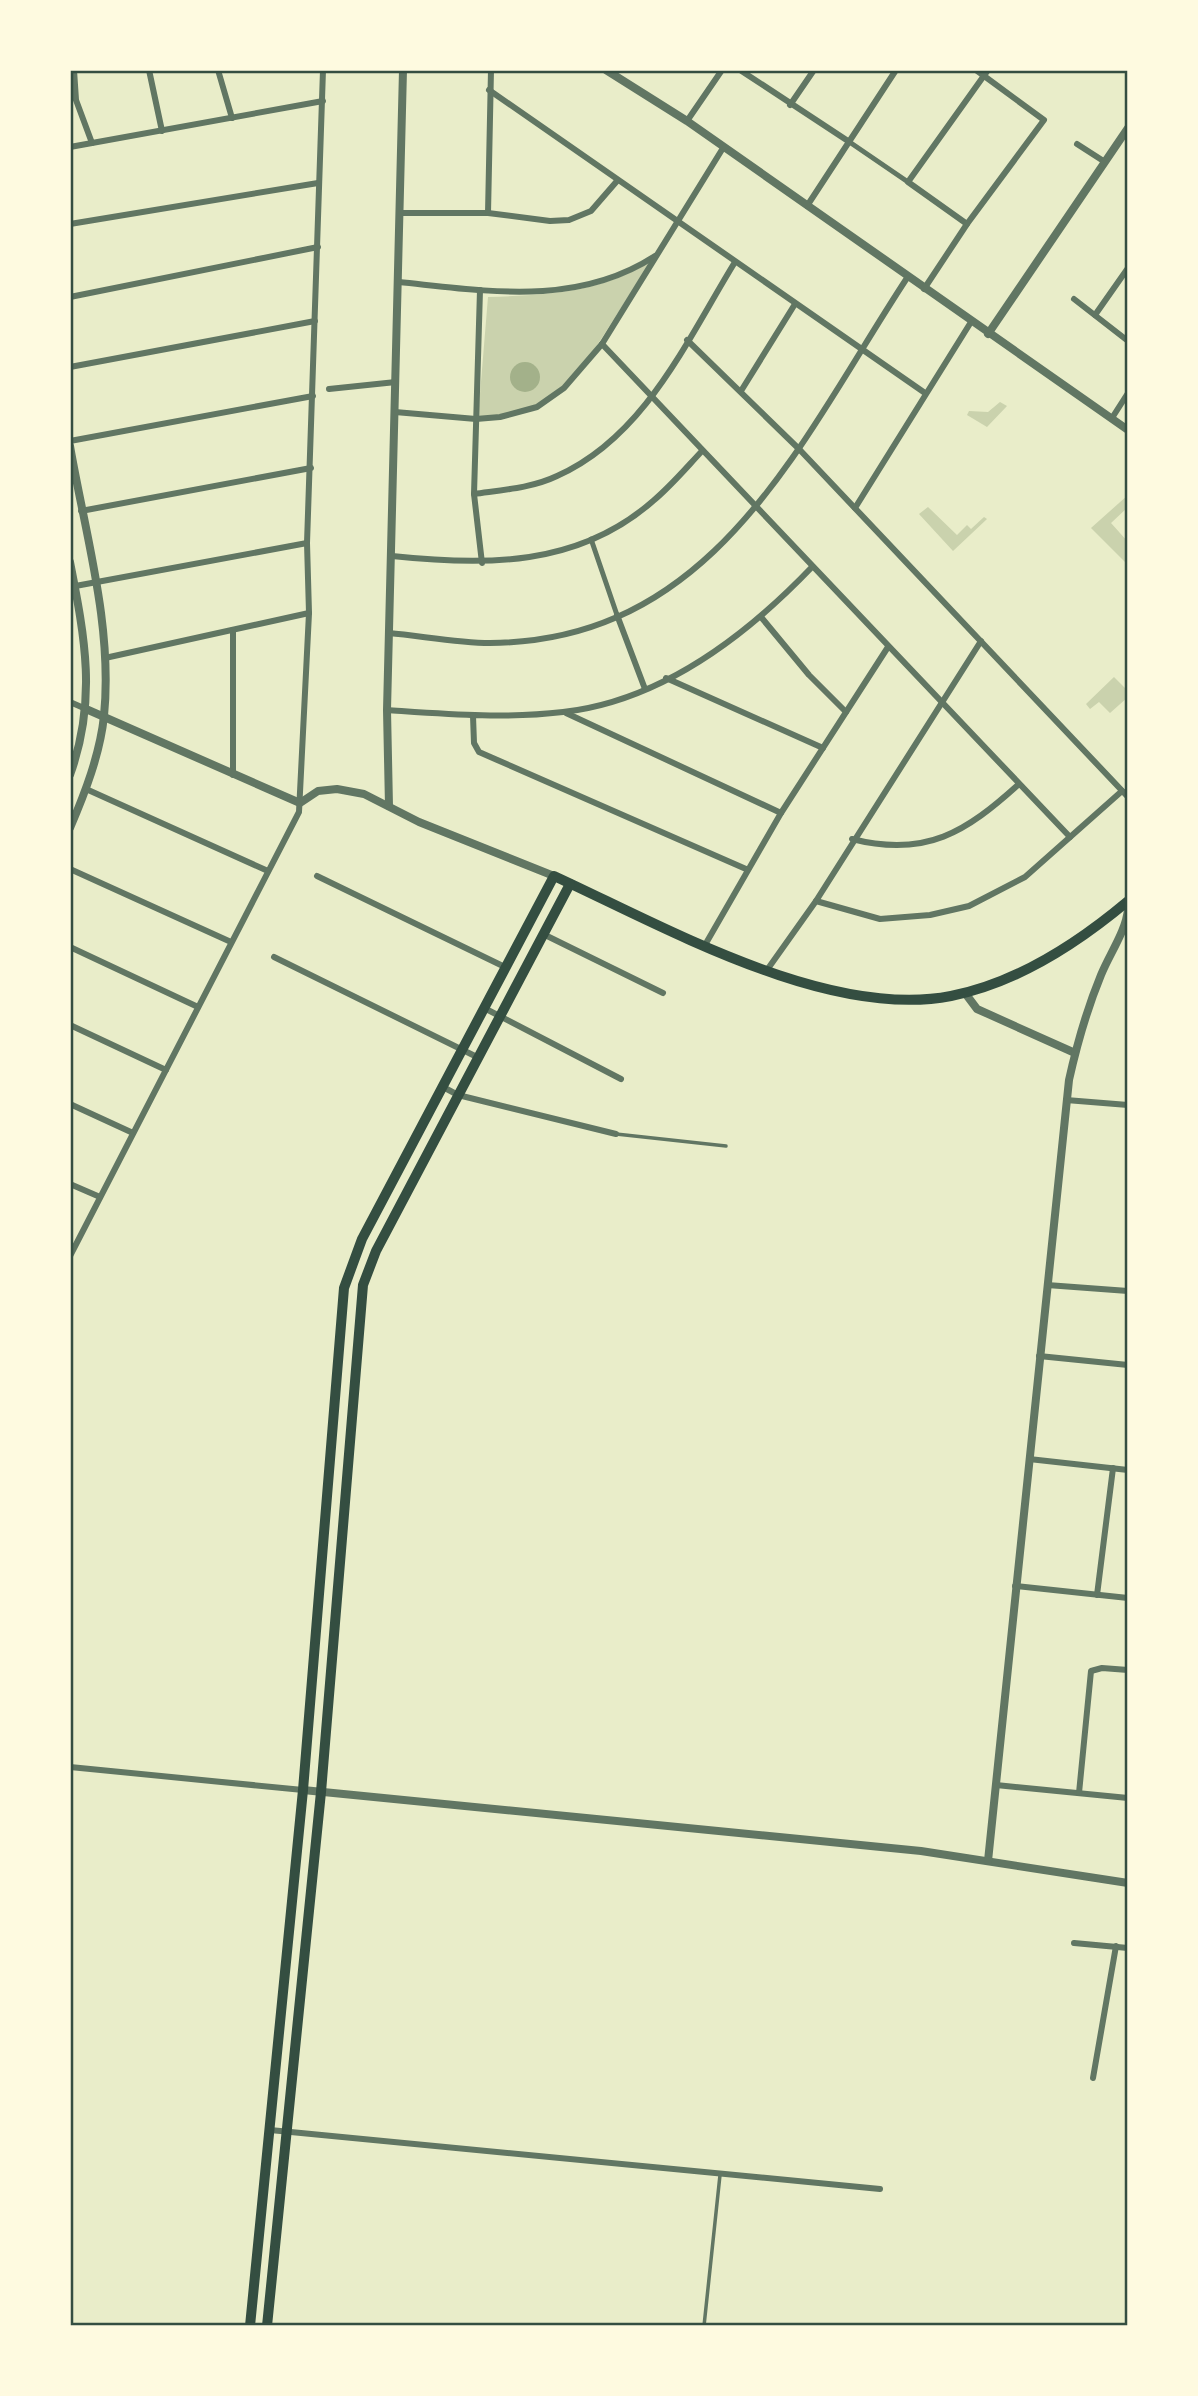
<svg xmlns="http://www.w3.org/2000/svg" width="1198" height="2396" viewBox="0 0 1198 2396" font-family="Karla,sans-serif">
<style>
.green{fill:#cad2ad}
.water{fill:#a3b18a}
.lines{fill:none;stroke-linecap:round;stroke-linejoin:round}
.service{stroke:#617663;stroke-width:3.5}
.pedestrian{stroke:#617663;stroke-width:5}
.minor{stroke:#617663;stroke-width:6}
.tertiary{stroke:#617663;stroke-width:8}
.secondary{stroke:#344e41;stroke-width:10}
.neatline{fill:none;stroke:#344e41;stroke-width:2.5}
</style>
<rect width="100%" height="100%" fill="#e9edc9"/>
<g class="green">
<path d="M 651,261 L 580,372 L 533,409 L 478,418 L 488,297 C 546,295 601,293 651,261 Z"/>
<path d="M 1000,402 L 1007,406 L 987,427 L 967,415 L 969,411 L 988,412 Z"/>
<path d="M 1128,495 L 1128,507 L 1111,523 L 1128,542 L 1128,565 L 1091,528 Z"/>
<path d="M 928,507 L 957,535 L 967,525 L 971,529 L 984,517 L 987,519 L 953,551 L 919,514 Z"/>
<path d="M 1114,677 L 1128,691 L 1128,697 L 1110,713 L 1099,702 L 1090,709 L 1086,704 Z"/>
</g>
<circle class="water" cx="525" cy="377" r="15"/>
<g class="lines">
<g class="service">
<path d="M 616,1134 L 726,1146"/>
<path d="M 704,2326 L 720,2175"/>
</g>
<g class="pedestrian">
<path d="M 848,141 L 908,182"/>
<path d="M 591,539 L 617,615"/>
</g>
<g class="minor">
<path d="M 74,70 L 76,100 L 92,143"/>
<path d="M 149,70 L 162,131"/>
<path d="M 218,70 L 232,118"/>
<path d="M 740,70 L 848,141"/>
<path d="M 489,90 L 925,393"/>
<path d="M 790,105 L 814,70"/>
<path d="M 687,121 L 722,70"/>
<path d="M 1077,144 L 1105,162"/>
<path d="M 70,147 L 323,101"/>
<path d="M 807,206 L 896,70"/>
<path d="M 401,213 L 488,213 L 550,221 L 569,220 L 591,211 L 617,181"/>
<path d="M 488,213 L 491,70"/>
<path d="M 70,224 L 318,183"/>
<path d="M 967,224 L 908,182 L 988,70"/>
<path d="M 399,282 C 487,291 577,307 655,256"/>
<path d="M 924,289 L 967,224 L 1044,120 L 976,70"/>
<path d="M 480,290 L 474,494 L 482,563"/>
<path d="M 70,297 L 318,247"/>
<path d="M 1074,299 L 1128,341"/>
<path d="M 1095,315 L 1128,268"/>
<path d="M 687,340 L 799,449 L 1128,797"/>
<path d="M 602,344 L 1070,837"/>
<path d="M 70,367 L 315,321"/>
<path d="M 329,389 L 396,382"/>
<path d="M 741,391 L 795,304"/>
<path d="M 395,412 L 476,419 L 500,417 L 537,407 L 564,388 L 602,344 L 723,148"/>
<path d="M 1112,418 L 1128,393"/>
<path d="M 70,441 L 313,396"/>
<path d="M 474,494 C 502,490 532,488 557,476 C 645,437 687,340 735,262"/>
<path d="M 855,508 L 971,322"/>
<path d="M 81,511 L 311,468"/>
<path d="M 392,556 C 485,566 578,567 653,501 C 671,486 686,468 702,451"/>
<path d="M 70,587 L 307,543"/>
<path d="M 617,615 L 645,689"/>
<path d="M 761,617 L 809,675 L 846,712"/>
<path d="M 389,633 C 422,636 457,643 490,643 C 716,642 801,439 907,278"/>
<path d="M 105,658 L 309,613"/>
<path d="M 666,678 L 823,748"/>
<path d="M 70,702 L 86,709"/>
<path d="M 387,710 C 446,714 504,719 563,712 C 661,701 746,636 812,567"/>
<path d="M 566,713 L 781,813"/>
<path d="M 473,716 L 474,743 L 479,752 L 746,869"/>
<path d="M 233,775 L 233,630"/>
<path d="M 86,789 L 268,871"/>
<path d="M 852,839 C 926,858 966,832 1019,784"/>
<path d="M 70,869 L 231,942"/>
<path d="M 317,876 L 507,968"/>
<path d="M 816,901 L 880,919 L 930,915 L 969,906 L 1025,877 L 1122,791"/>
<path d="M 543,934 L 663,993"/>
<path d="M 705,945 L 781,813 L 888,647"/>
<path d="M 70,947 L 198,1007"/>
<path d="M 274,957 L 477,1057"/>
<path d="M 767,970 L 816,901 L 981,641"/>
<path d="M 486,1009 L 621,1079"/>
<path d="M 70,1025 L 166,1070"/>
<path d="M 443,1087 L 458,1095 L 616,1134"/>
<path d="M 1066,1100 L 1128,1105"/>
<path d="M 70,1104 L 133,1133"/>
<path d="M 70,1184 L 100,1197"/>
<path d="M 70,1256 L 299,812 L 309,613 L 307,543 L 323,70"/>
<path d="M 1047,1285 L 1128,1291"/>
<path d="M 1039,1356 L 1128,1365"/>
<path d="M 1029,1459 L 1128,1470"/>
<path d="M 1015,1586 L 1128,1598"/>
<path d="M 1097,1595 L 1113,1468"/>
<path d="M 70,1767 L 303,1790"/>
<path d="M 996,1785 L 1128,1798"/>
<path d="M 1079,1793 L 1091,1671 L 1102,1668 L 1128,1670"/>
<path d="M 1074,1943 L 1128,1948"/>
<path d="M 1093,2078 L 1116,1946"/>
<path d="M 270,2130 L 880,2189"/>
</g>
<g class="tertiary">
<path d="M 606,70 L 687,121 L 1128,430"/>
<path d="M 988,334 L 1128,128"/>
<path d="M 70,446 C 85,533 113,626 104,716 C 100,754 85,793 70,828"/>
<path d="M 70,562 C 85,638 97,700 70,775"/>
<path d="M 86,709 L 300,803 L 318,791 L 337,789 L 364,794 L 419,822 L 554,876"/>
<path d="M 389,806 L 387,710 L 403,70"/>
<path d="M 965,993 L 977,1009 L 1075,1053"/>
<path d="M 303,1790 L 921,1851 L 1128,1883"/>
<path d="M 988,1861 L 1069,1080 C 1077,1044 1087,1009 1101,975 C 1110,953 1126,931 1128,909"/>
</g>
<g class="secondary">
<path d="M 250,2326 L 303,1790 L 344,1288 L 362,1239 L 554,876 C 665,927 828,1020 951,996 C 1017,983 1078,943 1128,901"/>
<path d="M 267,2326 L 321,1792 L 363,1285 L 376,1251 L 570,884"/>
</g>
</g>
<rect width="1198" height="2396" fill="none" stroke="#fefae0" stroke-width="144"/>
<rect x="72" y="72" width="1054" height="2252" class="neatline"/>
</svg>
